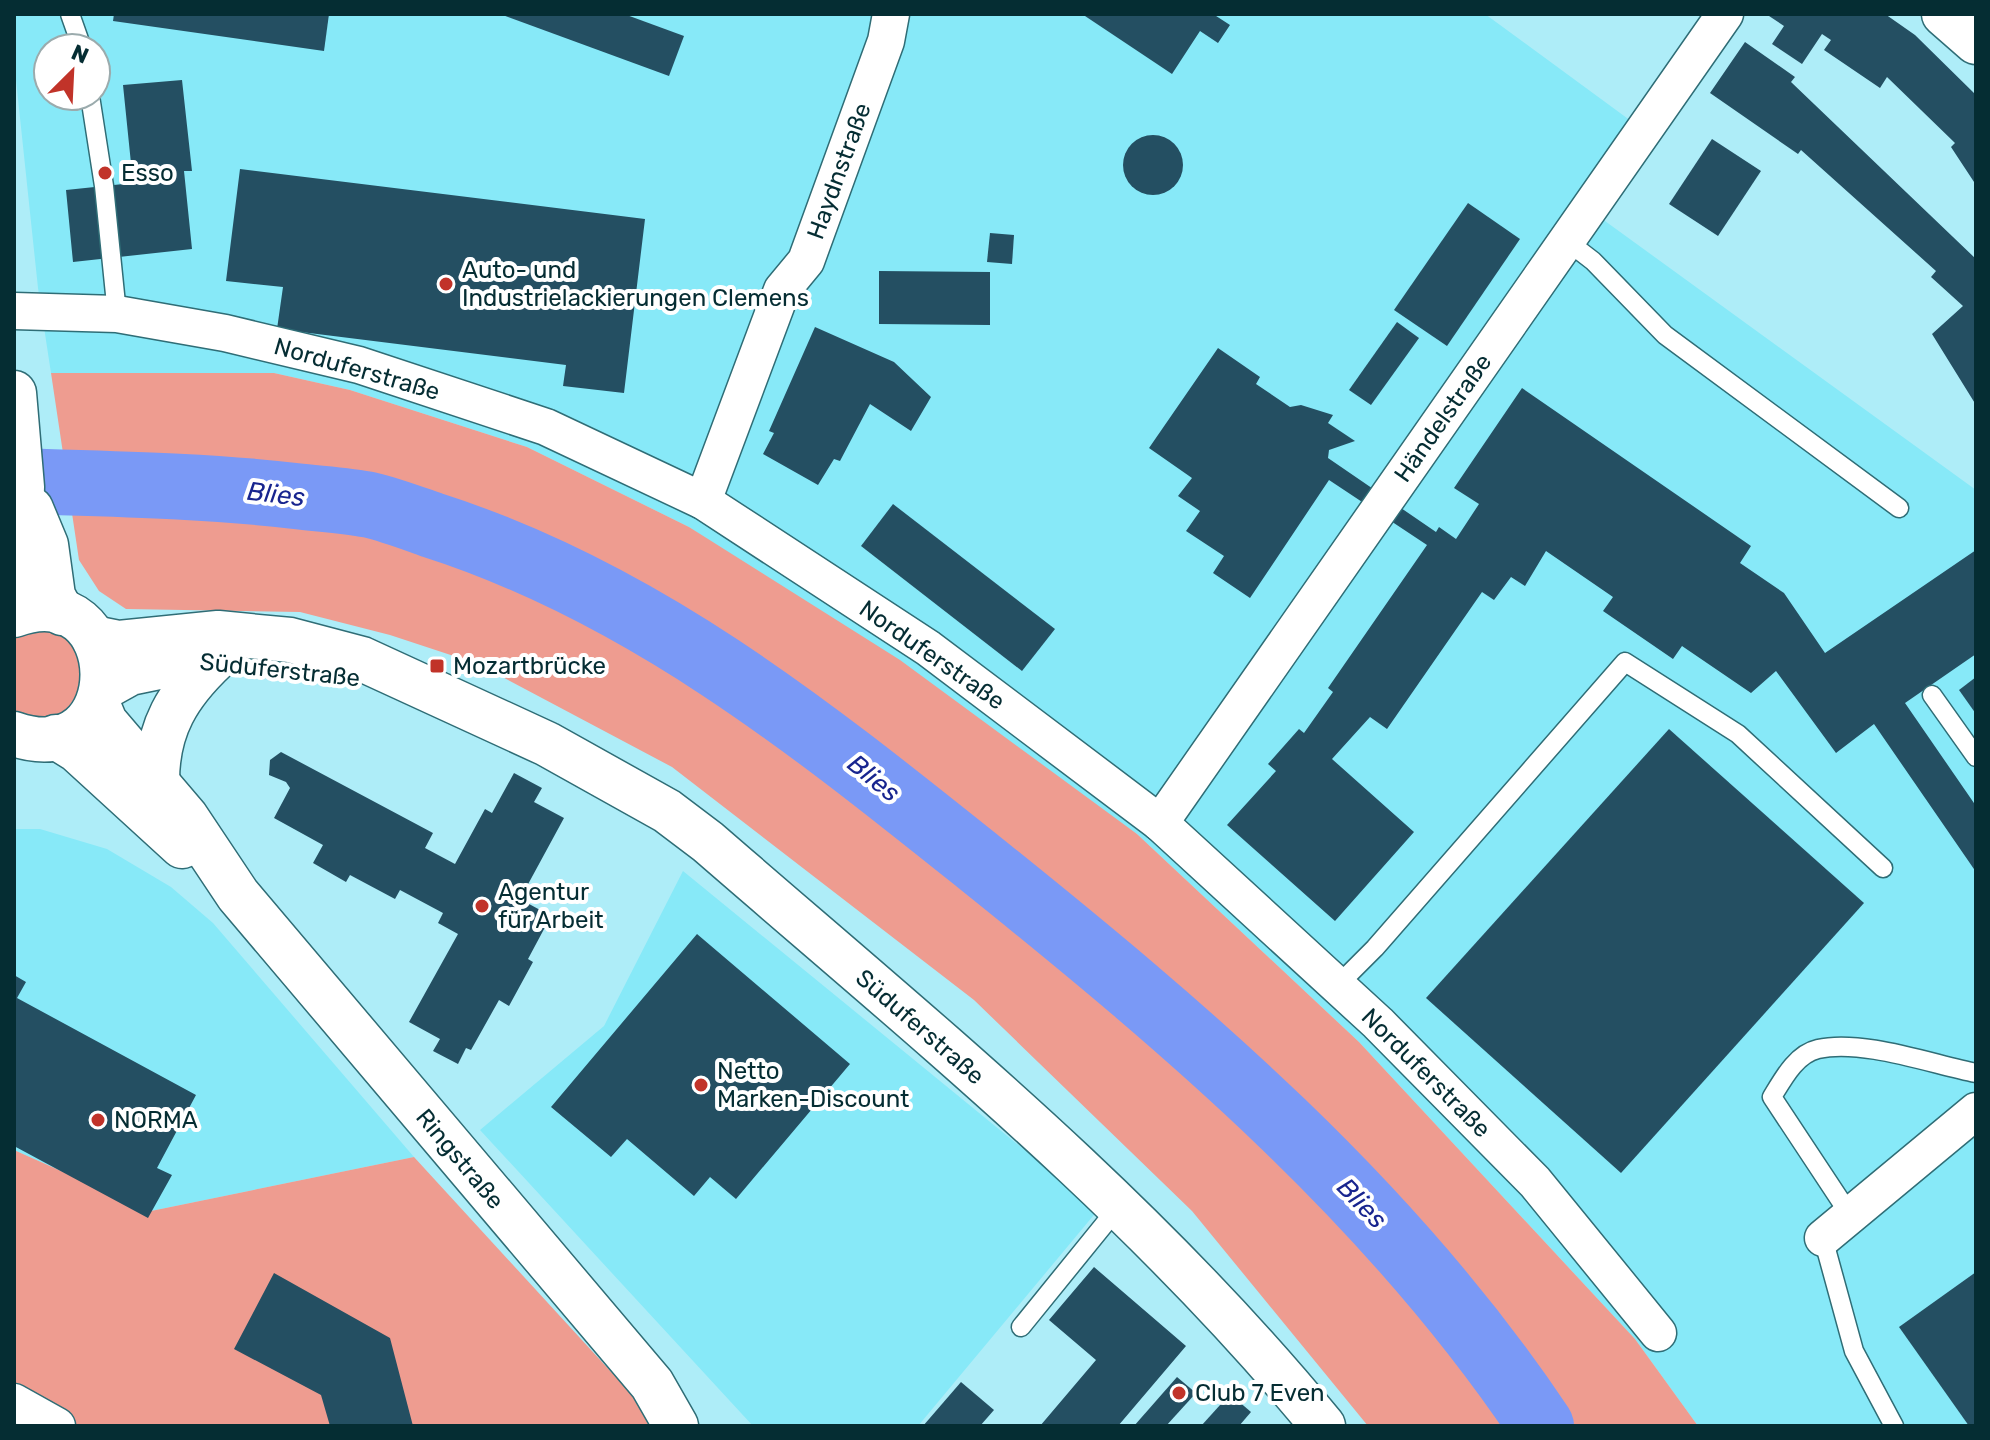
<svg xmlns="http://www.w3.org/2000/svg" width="1990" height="1440" viewBox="0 0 1990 1440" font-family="Rubik,sans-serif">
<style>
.built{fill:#87e9f8;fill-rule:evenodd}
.green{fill:#ee9c90}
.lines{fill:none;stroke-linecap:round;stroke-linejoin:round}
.river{stroke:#7a99f6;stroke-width:66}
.building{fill:#244f62}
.service-casing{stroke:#2f6d76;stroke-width:21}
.minor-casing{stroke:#2f6d76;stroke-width:39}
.tertiary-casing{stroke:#2f6d76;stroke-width:47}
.secondary-casing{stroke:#2f6d76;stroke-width:47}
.service{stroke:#fff;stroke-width:18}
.minor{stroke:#fff;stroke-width:36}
.tertiary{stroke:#fff;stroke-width:44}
.secondary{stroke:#fff;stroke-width:44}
.poi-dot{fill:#c13329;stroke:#fff;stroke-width:3}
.labels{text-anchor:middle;stroke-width:8;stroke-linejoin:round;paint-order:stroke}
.street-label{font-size:24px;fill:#052d33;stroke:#fff}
.poi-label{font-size:24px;fill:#052d33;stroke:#fff;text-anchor:start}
.water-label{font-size:26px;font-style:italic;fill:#18258f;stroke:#fff}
</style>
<rect width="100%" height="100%" fill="#aeedf8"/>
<g class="built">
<path d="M 14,14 L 1485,14 L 1631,121 L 1576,200 L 1976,490 L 1976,1426 L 1698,1426 L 1635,1339 L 1359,1042 L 1137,834 L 689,527 L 527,447 L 350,390 L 274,373 L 51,373 L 38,288 L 14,61 ZM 48,48 L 96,48 L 96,96 L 48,96 Z"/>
<path d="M 14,829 L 40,829 L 107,849 L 171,887 L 213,923 L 414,1157 L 151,1211 L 14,1150 Z"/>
<path d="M 683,871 L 1098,1210 L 918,1426 L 753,1426 L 480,1130 L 604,1026 Z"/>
</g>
<g class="green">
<path d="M 51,373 L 274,373 L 350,390 L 527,447 L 689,527 L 900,660 L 1137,834 L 1359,1042 L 1635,1339 L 1698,1426 L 1368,1426 L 1192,1211 L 974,1000 L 672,767 L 478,664 L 390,635 L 300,612 L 126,609 L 99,591 L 79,560 Z"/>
<path d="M 40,627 L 77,644 L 87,671 C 70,711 61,731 14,711 L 14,635 Z"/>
<path d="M 14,1150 L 151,1211 L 414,1157 L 636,1399 L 649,1426 L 14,1426 Z"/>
</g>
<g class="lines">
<path class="river" d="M 14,481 C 108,484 202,485 295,496 C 320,499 346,500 370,505 C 391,510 412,518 432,525 C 642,592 810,727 980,863 C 1187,1029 1392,1203 1541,1426"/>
</g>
<g class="building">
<path d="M 114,14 L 329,14 L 324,51 L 113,21 Z"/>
<path d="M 500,14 L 624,14 L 684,36 L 669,76 Z"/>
<path d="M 1082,14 L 1213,14 L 1230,25 L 1218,43 L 1200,31 L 1172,74 Z"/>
<path d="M 1766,14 L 1885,14 L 1915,35 L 1976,95 L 1976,185 L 1951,147 L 1955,143 L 1887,77 L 1880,88 L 1824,50 L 1831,40 L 1822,34 L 1802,64 L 1772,44 L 1784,26 Z"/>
<path d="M 1745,42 L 1795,77 L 1791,82 L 1976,259 L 1976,405 L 1932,334 L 1963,306 L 1931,277 L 1936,271 L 1801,150 L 1798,154 L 1710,93 Z"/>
<path d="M 182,80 L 192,171 L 184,171 L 192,249 L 73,262 L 66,190 L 133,183 L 123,85 Z"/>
<circle cx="1153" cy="165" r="30"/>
<path d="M 1712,139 L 1761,171 L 1718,236 L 1669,204 Z"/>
<path d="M 240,169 L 645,219 L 624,393 L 563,386 L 566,365 L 277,329 L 283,287 L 226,281 Z"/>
<path d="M 1468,203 L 1520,239 L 1447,346 L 1394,310 Z"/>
<path d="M 990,233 L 1014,235 L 1012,264 L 987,262 Z"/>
<path d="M 879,271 L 990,272 L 990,325 L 879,324 Z"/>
<path d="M 1397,322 L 1419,338 L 1371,405 L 1349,390 Z"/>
<path d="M 815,327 L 894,362 L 931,397 L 911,431 L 870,404 L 840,461 L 834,459 L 818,485 L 763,454 L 774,433 L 769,431 Z"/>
<path d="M 1218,348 L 1260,377 L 1256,384 L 1290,407 L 1301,405 L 1333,415 L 1328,423 L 1355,441 L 1329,450 L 1328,458 L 1436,532 L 1439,527 L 1456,539 L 1479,504 L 1454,488 L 1522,388 L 1751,546 L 1740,563 L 1784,593 L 1825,653 L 1976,550 L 1976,654 L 1905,703 L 1976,806 L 1976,872 L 1874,724 L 1836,753 L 1776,671 L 1751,693 L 1682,646 L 1673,659 L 1603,611 L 1613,597 L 1546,551 L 1525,586 L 1511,577 L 1494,600 L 1482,592 L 1387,729 L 1370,717 L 1332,759 L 1414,832 L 1335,921 L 1227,825 L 1276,771 L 1268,764 L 1299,729 L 1304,733 L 1333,692 L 1328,688 L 1427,545 L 1329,480 L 1250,598 L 1213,573 L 1224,556 L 1186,531 L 1200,511 L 1178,496 L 1192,478 L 1149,448 Z"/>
<path d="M 893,504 L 1055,629 L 1022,671 L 861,546 Z"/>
<path d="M 1976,677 L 1976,714 L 1959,690 Z"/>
<path d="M 1669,729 L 1864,903 L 1621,1173 L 1426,998 Z"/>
<path d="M 281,752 L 433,833 L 425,848 L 455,864 L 485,809 L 492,813 L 514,773 L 542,788 L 534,802 L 564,818 L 520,899 L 551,916 L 528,959 L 533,962 L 509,1006 L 499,1000 L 471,1050 L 466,1048 L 458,1064 L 433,1051 L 440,1039 L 409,1022 L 458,934 L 438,923 L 443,913 L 400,890 L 395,899 L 350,875 L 346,882 L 313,863 L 323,845 L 274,818 L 290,788 L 286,782 L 269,775 L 270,760 Z"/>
<path d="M 697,934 L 850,1064 L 736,1199 L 710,1177 L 694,1196 L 627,1139 L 611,1157 L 551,1107 Z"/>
<path d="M 14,975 L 26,982 L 17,998 L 196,1095 L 157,1168 L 172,1175 L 148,1218 L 14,1146 Z"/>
<path d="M 1094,1267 L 1186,1346 L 1118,1426 L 1040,1426 L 1096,1360 L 1049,1320 Z"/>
<path d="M 1976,1272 L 1976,1426 L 1969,1426 L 1899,1327 Z"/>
<path d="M 274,1273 L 390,1338 L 413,1426 L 330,1426 L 321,1395 L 234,1349 Z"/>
<path d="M 1177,1377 L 1196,1393 L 1166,1426 L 1134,1426 Z"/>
<path d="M 961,1382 L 994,1410 L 980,1426 L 923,1426 Z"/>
<path d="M 1230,1394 L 1251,1412 L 1239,1426 L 1201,1426 Z"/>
</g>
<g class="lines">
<defs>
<g id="service">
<path d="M 70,14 L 82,48"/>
<path d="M 90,96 L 104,186 L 117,314"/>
<path d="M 1567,241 L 1593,261 L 1665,335 L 1899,508"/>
<path d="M 1932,695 L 1976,757"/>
<path d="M 1337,986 L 1375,948 L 1625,662 L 1738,734 L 1883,868"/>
<path d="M 1850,1215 L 1772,1097 C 1783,1079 1796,1054 1818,1049 C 1862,1039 1931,1064 1976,1073"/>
<path d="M 1823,1238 L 1854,1351 L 1894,1426"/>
<path d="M 1021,1327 L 1120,1205"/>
</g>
<g id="minor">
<path d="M 14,311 L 117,314 L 225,333 L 359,365 L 546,427 L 703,501 L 928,648 L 1160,823 L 1378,1023 L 1535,1182 L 1658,1333"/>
<path d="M 703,501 L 782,290 L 806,261 L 886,41 L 891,14"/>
<path d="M 1160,823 L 1725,14"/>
<path d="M 1823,1238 L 1976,1111"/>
<path d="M 14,1402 L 57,1426"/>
</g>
<g id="tertiary">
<path d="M 1944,14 L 1976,42"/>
<path d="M 14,393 L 22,487 L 18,596 L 14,605"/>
<path d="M 31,509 L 46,545 L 53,596 L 62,613"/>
<path d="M 98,705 L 105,722 L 186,817 L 238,895 L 652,1384 L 676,1426"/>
<path d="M 56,737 L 77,750 L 182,846"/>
<path d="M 157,781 C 157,728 178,694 215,659"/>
</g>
<g id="secondary">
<path d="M 14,615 C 130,572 134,775 14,734"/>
<path d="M 94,638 L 119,643 L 218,633 L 290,640 L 362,659 L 547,744 L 667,811 L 708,842 C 922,1028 1143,1206 1323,1426"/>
<path d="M 103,688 L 130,673 L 193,660"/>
</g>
</defs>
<use href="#service" class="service-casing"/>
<use href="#minor" class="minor-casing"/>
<use href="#tertiary" class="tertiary-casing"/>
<use href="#secondary" class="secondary-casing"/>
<use href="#service" class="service"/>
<use href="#minor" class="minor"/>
<use href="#tertiary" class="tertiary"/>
<use href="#secondary" class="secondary"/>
</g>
<g class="poi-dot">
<circle cx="105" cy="173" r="8"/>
<circle cx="446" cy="284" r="8"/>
<rect x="429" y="658" width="16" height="16" rx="4"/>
<circle cx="482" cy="906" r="8"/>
<circle cx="701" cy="1085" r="8"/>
<circle cx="98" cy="1120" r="8"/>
<circle cx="1179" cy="1393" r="8"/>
</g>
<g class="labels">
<g class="street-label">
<text transform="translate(839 171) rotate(-70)" y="8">Haydnstraße</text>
<text transform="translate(357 369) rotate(16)" y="8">Norduferstraße</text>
<text transform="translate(1443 418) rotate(-55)" y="8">Händelstraße</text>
<text transform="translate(932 655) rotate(35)" y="8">Norduferstraße</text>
<text transform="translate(280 670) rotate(6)" y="8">Süduferstraße</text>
<text transform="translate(920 1027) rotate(41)" y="8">Süduferstraße</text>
<text transform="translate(1426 1073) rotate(45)" y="8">Norduferstraße</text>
<text transform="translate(460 1159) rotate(50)" y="8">Ringstraße</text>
</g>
<g class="poi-label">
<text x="121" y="181">Esso</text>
<text x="462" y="278">Auto- und<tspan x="462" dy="28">Industrielackierungen Clemens</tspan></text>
<text x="453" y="674">Mozartbrücke</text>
<text x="498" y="900">Agentur<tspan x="498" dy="28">für Arbeit</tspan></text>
<text x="717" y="1079">Netto<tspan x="717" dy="28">Marken-Discount</tspan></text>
<text x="114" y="1128">NORMA</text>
<text x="1195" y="1401">Club 7 Even</text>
</g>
<g class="water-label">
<text transform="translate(276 494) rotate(7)" y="9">Blies</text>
<text transform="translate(874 778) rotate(39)" y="9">Blies</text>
<text transform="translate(1362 1203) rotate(46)" y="9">Blies</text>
</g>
</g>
<rect width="1990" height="1440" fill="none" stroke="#052d33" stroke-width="32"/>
<g transform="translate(72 72) rotate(24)"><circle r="38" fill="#ffffff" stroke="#9babad" stroke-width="2"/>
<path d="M0-6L14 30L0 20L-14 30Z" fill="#c13329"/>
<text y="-12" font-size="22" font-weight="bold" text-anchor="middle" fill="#052d33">N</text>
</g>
</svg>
